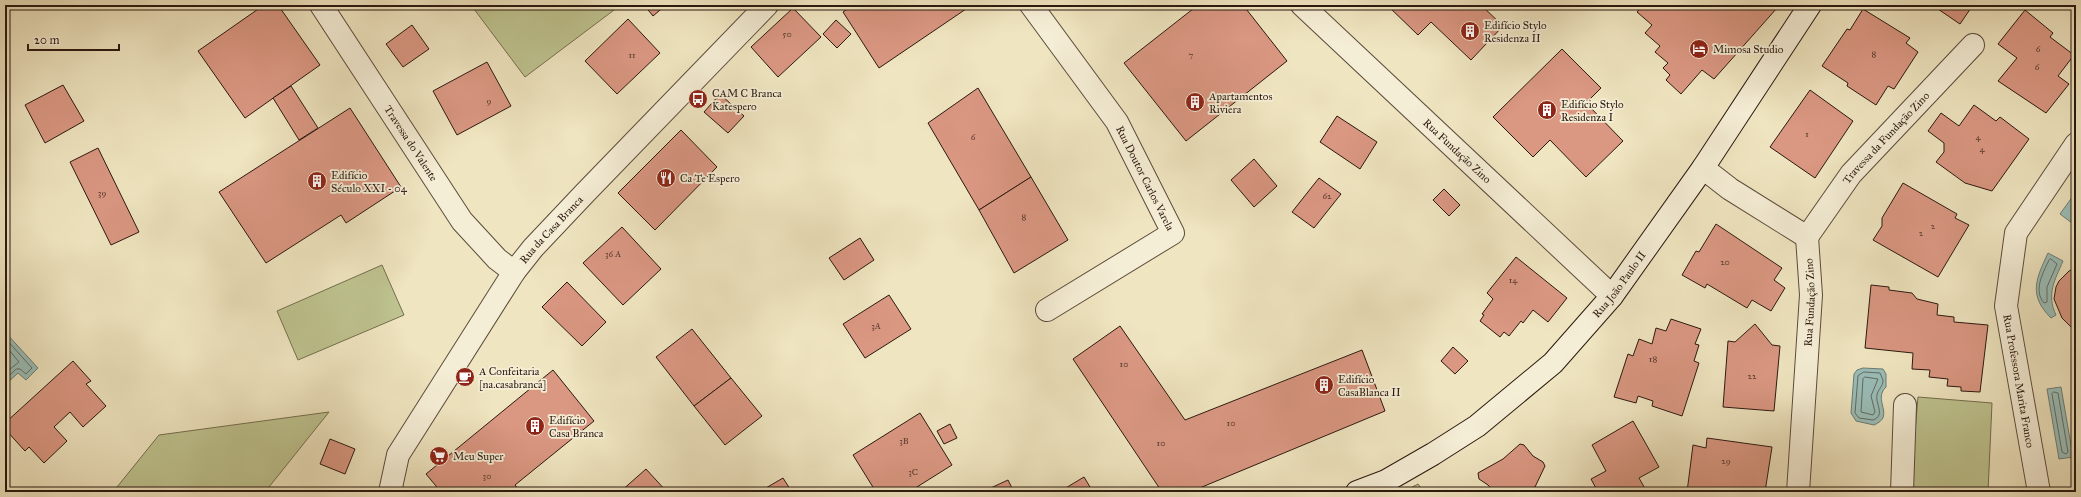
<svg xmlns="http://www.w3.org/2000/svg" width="2081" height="497" viewBox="0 0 2081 497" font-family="'IM FELL Great Primer',serif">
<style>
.green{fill:#bec38f;stroke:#746e4f}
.water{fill:#9abeb8;stroke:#6e7c74}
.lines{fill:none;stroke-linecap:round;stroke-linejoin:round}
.shore{stroke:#626b64;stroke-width:1}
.building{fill:#da9782;stroke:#2b180f}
.street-casing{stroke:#5c4b3b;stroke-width:24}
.secondary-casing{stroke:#2b180f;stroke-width:24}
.street{stroke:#f5eed6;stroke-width:22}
.secondary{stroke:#f5eed6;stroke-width:22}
.labels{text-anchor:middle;stroke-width:3.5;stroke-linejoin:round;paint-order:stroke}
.number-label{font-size:9px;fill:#57382c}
.poi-label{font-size:11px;fill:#2b180f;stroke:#f5eed6;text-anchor:start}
.street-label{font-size:11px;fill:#2b180f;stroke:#f5eed6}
</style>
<rect width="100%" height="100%" fill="#efe5c0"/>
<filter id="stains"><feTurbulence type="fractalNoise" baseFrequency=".005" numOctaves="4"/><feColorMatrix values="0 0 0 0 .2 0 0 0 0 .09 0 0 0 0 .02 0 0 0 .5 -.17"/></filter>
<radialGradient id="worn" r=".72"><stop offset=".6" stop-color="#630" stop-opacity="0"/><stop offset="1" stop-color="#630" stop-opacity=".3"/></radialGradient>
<g class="green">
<path d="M 471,5 L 616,5 L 618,7 L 525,77 Z"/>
<path d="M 382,265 L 404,315 L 298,360 L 277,311 Z"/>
<path d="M 1918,397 L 1992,403 L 1988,492 L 1910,492 Z"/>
<path d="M 329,412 L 265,492 L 113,492 L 159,435 Z"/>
<path d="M 1418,484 L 1424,492 L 1403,492 Z"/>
</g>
<g class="water">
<path d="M 2073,196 L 2076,199 L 2076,226 L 2060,214 Z"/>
<path d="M 2048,253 L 2063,261 C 2055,280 2046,294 2056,315 L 2051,318 C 2028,295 2036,279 2048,253 Z"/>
<path d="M 5,332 L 38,368 L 26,380 L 18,373 L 5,385 Z"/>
<path d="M 1863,368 L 1883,369 L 1886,374 L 1886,387 C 1872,400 1896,416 1874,425 L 1856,421 L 1851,413 L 1854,374 L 1857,370 Z"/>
<path d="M 2061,387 L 2073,457 L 2059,459 L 2047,389 Z"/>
</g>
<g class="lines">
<g class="shore">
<path d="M 2051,259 L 2057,264 L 2047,287 L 2047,302 L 2044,303 C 2033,290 2043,273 2049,260 Z"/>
<path d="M 5,338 L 32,368 L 26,374 L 20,369 L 16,369 L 5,380"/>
<path d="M 5,345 L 19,362 L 5,373"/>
<path d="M 1864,372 L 1880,373 L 1883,380 C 1883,387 1878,389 1877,395 C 1875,404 1886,415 1873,420 L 1859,418 L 1855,413 L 1858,376 Z"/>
<path d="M 1865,377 L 1878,379 L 1871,396 L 1875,412 L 1873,415 L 1861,412 L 1863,379 Z"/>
<path d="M 2054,392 L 2058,393 L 2068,452 L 2066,454 L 2062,452 L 2052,394 Z"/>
</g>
</g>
<g class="building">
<path d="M 264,5 L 278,5 L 320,65 L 245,118 L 198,51 Z"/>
<path d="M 644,5 L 666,5 L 653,16 Z"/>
<path d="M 853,5 L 963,5 L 966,9 L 879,68 L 843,12 Z"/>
<path d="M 1198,5 L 1243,5 L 1287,61 L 1186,141 L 1124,63 Z"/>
<path d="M 1387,5 L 1481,5 L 1503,26 L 1471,60 L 1431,22 L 1418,35 Z"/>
<path d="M 1643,5 L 1774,5 L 1777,8 L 1714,79 L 1702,70 L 1681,94 L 1666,80 L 1670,75 L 1663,68 L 1668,63 L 1655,52 L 1660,46 L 1645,33 L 1652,25 L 1637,12 Z"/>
<path d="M 1932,5 L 1973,5 L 1960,24 Z"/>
<path d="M 793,8 L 821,37 L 778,77 L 751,47 Z"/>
<path d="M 1863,9 L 1910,38 L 1906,43 L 1918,52 L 1894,89 L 1888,86 L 1876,105 L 1847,86 L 1848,83 L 1822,66 L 1847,29 L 1850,30 Z"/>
<path d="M 2025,10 L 2053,33 L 2050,37 L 2074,55 L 2058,76 L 2069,84 L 2046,113 L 1998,81 L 2017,58 L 1998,44 Z"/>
<path d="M 628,19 L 660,53 L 617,94 L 585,61 Z"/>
<path d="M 836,20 L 851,34 L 837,48 L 823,34 Z"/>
<path d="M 412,25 L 429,49 L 403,67 L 386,44 Z"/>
<path d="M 1562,49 L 1601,88 L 1586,103 L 1623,141 L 1586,177 L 1550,140 L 1533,157 L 1493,117 Z"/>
<path d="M 487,62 L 511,106 L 457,135 L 433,91 Z"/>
<path d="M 63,85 L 84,121 L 45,143 L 25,105 Z"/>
<path d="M 291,86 L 318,128 L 299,140 L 273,98 Z"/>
<path d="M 978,88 L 1031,177 L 979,210 L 928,123 Z"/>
<path d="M 1810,90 L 1853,121 L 1815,178 L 1770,147 Z"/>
<path d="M 720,94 L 744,116 L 728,133 L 704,112 Z"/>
<path d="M 1974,105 L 1996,121 L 2000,117 L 2029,139 L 1992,191 L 1965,183 L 1936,162 L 1944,152 L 1944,143 L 1928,131 L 1941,113 L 1959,126 Z"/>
<path d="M 350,108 L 401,187 L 346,223 L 341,215 L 266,263 L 219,192 Z"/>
<path d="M 1337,116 L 1377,142 L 1360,169 L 1320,142 Z"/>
<path d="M 681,130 L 717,167 L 655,230 L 618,193 Z"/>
<path d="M 98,148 L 139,232 L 111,245 L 70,162 Z"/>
<path d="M 1254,159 L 1277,186 L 1254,207 L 1231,180 Z"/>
<path d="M 1031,177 L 1068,240 L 1014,273 L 979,210 Z"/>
<path d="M 1319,178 L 1341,194 L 1314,228 L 1292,212 Z"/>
<path d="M 1903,183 L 1957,214 L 1955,218 L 1969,225 L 1938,277 L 1873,240 L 1882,226 L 1882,218 Z"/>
<path d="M 1444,189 L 1460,205 L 1449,216 L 1433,200 Z"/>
<path d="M 1716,224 L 1782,268 L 1774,280 L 1785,288 L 1771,311 L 1752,300 L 1747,308 L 1707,284 L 1705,288 L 1682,275 L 1696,251 L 1699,252 Z"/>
<path d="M 622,227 L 661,269 L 623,305 L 583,263 Z"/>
<path d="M 860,238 L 874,260 L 844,280 L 829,258 Z"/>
<path d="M 1516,257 L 1567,298 L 1548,322 L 1533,310 L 1523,323 L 1521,321 L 1509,336 L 1504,332 L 1500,337 L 1480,321 L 1484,315 L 1482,314 L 1493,299 L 1487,293 Z"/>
<path d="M 2076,267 L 2076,329 L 2071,327 L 2062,318 L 2054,299 L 2056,287 L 2059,281 L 2069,271 Z"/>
<path d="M 567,282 L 606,322 L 582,346 L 542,307 Z"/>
<path d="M 1871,285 L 1889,287 L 1889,290 L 1912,293 L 1917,299 L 1938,304 L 1937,315 L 1954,317 L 1954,322 L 1988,325 L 1980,392 L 1961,391 L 1961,387 L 1947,386 L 1948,379 L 1929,377 L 1930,370 L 1912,369 L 1913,353 L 1865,348 Z"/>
<path d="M 889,295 L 911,329 L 865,358 L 843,324 Z"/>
<path d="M 1671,319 L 1701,329 L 1695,344 L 1699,345 L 1694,361 L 1699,363 L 1682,416 L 1652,406 L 1653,401 L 1638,396 L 1636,403 L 1614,397 L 1628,354 L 1633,356 L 1639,339 L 1652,344 L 1656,328 L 1666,331 Z"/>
<path d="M 1755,324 L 1772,345 L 1780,346 L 1774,411 L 1723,407 L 1728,341 L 1735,342 Z"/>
<path d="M 1120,326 L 1185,420 L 1362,350 L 1385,411 L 1190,492 L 1162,492 L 1073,359 Z"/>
<path d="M 692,329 L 731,378 L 694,406 L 656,357 Z"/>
<path d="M 1453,347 L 1468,361 L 1455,374 L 1441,361 Z"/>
<path d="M 73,361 L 91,381 L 86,384 L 106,406 L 83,427 L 70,412 L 54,427 L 67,441 L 44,463 L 29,447 L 25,451 L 5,429 L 5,423 Z"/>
<path d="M 553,370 L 594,421 L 515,485 L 521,492 L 441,492 L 426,474 Z"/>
<path d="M 731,378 L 762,416 L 725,445 L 694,406 Z"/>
<path d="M 920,413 L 952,465 L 909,492 L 876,492 L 853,455 Z"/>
<path d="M 1633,421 L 1659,467 L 1639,478 L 1647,492 L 1598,492 L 1591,479 L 1606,471 L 1592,445 Z"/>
<path d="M 950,424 L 957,438 L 944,444 L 937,431 Z"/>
<path d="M 1707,438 L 1772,447 L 1765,492 L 1687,492 L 1693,445 L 1706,448 Z"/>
<path d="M 330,439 L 355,449 L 345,474 L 320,464 Z"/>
<path d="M 1520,444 L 1524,445 L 1533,456 L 1543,462 L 1545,466 L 1535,487 L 1531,488 L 1533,492 L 1494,492 L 1488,485 L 1479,479 L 1478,473 L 1503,459 Z"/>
<path d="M 646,469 L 667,492 L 620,492 Z"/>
<path d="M 1084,477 L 1093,492 L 1059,492 Z"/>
<path d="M 783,478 L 792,492 L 759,492 Z"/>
<path d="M 1008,480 L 1014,492 L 982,492 Z"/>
</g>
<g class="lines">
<defs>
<g id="street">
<path id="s1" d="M 321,5 L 462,221 L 497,259 L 514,272"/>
<path id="s2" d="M 1031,5 L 1117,122 L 1173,233 L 1047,310"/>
<path id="s3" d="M 1302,5 L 1612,296"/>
<path d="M 1703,168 L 1730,189 L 1807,237"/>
<path id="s4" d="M 1807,237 L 1851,174 L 1973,45"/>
<path id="s5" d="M 390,492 L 398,455 L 514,272 L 533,248 L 585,193 L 767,5"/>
<path id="s6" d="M 1798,492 L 1811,295 L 1807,237"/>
<path d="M 1902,492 L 1905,405"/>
<path d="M 2039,492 L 2006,306 L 2016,233 L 2076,144"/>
</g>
<g id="secondary">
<path id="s7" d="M 1357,492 L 1386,481 L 1433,454 L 1477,426 L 1553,363 L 1612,296 L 1703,168 L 1810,5"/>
</g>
</defs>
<use href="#street" class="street-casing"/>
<use href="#secondary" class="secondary-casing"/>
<use href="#street" class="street"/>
<use href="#secondary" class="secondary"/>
</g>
<defs>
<symbol id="building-disc" viewBox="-11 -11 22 22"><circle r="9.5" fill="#8f2418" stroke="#f5eed6"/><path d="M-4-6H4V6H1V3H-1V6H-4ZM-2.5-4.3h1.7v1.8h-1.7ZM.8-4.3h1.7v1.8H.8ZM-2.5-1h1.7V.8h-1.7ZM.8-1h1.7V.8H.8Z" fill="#fff"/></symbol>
<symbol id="hotel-disc" viewBox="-11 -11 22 22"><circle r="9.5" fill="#8f2418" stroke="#f5eed6"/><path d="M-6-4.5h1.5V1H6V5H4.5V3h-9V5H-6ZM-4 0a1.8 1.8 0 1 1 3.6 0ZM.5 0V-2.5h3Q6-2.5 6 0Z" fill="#fff"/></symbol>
<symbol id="bus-disc" viewBox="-11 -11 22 22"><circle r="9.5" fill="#8f2418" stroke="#f5eed6"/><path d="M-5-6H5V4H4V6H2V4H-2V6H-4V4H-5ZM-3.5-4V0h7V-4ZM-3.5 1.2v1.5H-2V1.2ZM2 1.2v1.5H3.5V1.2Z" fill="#fff"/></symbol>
<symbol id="restaurant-disc" viewBox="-11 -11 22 22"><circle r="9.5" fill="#8f2418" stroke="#f5eed6"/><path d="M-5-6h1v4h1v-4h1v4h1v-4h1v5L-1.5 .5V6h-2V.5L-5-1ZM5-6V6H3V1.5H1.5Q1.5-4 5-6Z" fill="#fff"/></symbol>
<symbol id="cafe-disc" viewBox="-11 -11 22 22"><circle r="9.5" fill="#8f2418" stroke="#f5eed6"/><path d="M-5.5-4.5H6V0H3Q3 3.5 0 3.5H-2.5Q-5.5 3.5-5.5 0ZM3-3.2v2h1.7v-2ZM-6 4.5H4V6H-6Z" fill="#fff"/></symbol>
<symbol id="supermarket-disc" viewBox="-11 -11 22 22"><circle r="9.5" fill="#8f2418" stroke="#f5eed6"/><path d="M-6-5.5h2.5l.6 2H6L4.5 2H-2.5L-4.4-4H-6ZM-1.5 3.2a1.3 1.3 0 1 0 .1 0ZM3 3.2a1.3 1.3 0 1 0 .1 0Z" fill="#fff"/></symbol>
</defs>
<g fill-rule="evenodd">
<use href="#building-disc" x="1459" y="20" width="22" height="22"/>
<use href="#hotel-disc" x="1688" y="38" width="22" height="22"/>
<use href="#bus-disc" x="687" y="88" width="22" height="22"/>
<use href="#building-disc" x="1184" y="91" width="22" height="22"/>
<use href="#building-disc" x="1536" y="99" width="22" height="22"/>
<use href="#restaurant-disc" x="655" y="167" width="22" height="22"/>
<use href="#building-disc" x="306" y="170" width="22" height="22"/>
<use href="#cafe-disc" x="454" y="366" width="22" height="22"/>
<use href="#building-disc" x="1313" y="374" width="22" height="22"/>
<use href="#building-disc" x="524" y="415" width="22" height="22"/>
<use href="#supermarket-disc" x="428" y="445" width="22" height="22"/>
</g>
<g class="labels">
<g class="number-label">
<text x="787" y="37">50</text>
<text x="2038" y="52">6</text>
<text x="1874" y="57">8</text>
<text x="632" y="58">11</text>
<text x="1191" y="58">7</text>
<text x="2037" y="70">6</text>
<text x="489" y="104">9</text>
<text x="1807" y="137">1</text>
<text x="973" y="140">6</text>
<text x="1978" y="140">4</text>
<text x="1982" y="152">4</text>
<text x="102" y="196">39</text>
<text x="1327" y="199">62</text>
<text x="1024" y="220">8</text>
<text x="1933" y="229">2</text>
<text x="1921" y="236">2</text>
<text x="613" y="257">36 A</text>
<text x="1725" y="265">20</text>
<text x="1513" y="283">14</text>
<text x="876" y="329">3A</text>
<text x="1653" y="362">18</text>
<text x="1124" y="367">10</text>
<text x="1752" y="379">22</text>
<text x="1231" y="426">10</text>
<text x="904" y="444">3B</text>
<text x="1161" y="446">10</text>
<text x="1726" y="464">29</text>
<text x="913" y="475">3C</text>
<text x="487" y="479">30</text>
</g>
<g class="poi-label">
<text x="1484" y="29">Edifício Stylo<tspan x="1484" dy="13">Residenza II</tspan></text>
<text x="1713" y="53">Mimosa Studio</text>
<text x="712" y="97">CAM C Branca<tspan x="712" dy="13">Katespero</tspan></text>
<text x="1209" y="100">Apartamentos<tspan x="1209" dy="13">Riviera</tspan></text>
<text x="1561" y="108">Edifício Stylo<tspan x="1561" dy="13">Residenza I</tspan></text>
<text x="331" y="179">Edifício<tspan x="331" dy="13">Século XXI - 04</tspan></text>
<text x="680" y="182">Ca Te Espero</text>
<text x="479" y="375">A Confeitaria<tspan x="479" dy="13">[na.casabranca]</tspan></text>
<text x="1338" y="383">Edifício<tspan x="1338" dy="13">CasaBlanca II</tspan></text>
<text x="549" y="424">Edifício<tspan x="549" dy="13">Casa Branca</tspan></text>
<text x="453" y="460">Meu Super</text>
</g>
<g class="street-label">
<text dy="4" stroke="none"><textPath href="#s4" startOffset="127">Travessa da Fundação Zino</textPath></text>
<text dy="4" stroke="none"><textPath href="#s1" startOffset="165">Travessa do Valente</textPath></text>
<text dy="4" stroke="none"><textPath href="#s3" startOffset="213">Rua Fundação Zino</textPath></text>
<text dy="4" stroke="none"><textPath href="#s2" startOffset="208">Rua Doutor Carlos Varela</textPath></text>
<text dy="4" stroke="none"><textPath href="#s5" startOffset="311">Rua da Casa Branca</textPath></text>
<text dy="4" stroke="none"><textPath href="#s7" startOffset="339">Rua João Paulo II</textPath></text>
<text dy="4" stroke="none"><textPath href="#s6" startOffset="190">Rua Fundação Zino</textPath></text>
<text transform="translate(2019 381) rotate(80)" y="4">Rua Professora Marita Franco</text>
</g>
</g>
<rect width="2081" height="497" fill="none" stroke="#efe5c0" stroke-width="20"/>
<rect x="6" y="6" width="2069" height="485" fill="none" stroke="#2b180f" stroke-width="2"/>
<rect x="10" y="10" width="2061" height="477" fill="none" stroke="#2b180f"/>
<path d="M28 44v6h91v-6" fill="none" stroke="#2b180f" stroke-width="2"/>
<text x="34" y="44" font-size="12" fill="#2b180f" stroke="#f5eed6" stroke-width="3" paint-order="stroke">20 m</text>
<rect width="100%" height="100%" filter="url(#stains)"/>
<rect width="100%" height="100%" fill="url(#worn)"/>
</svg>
